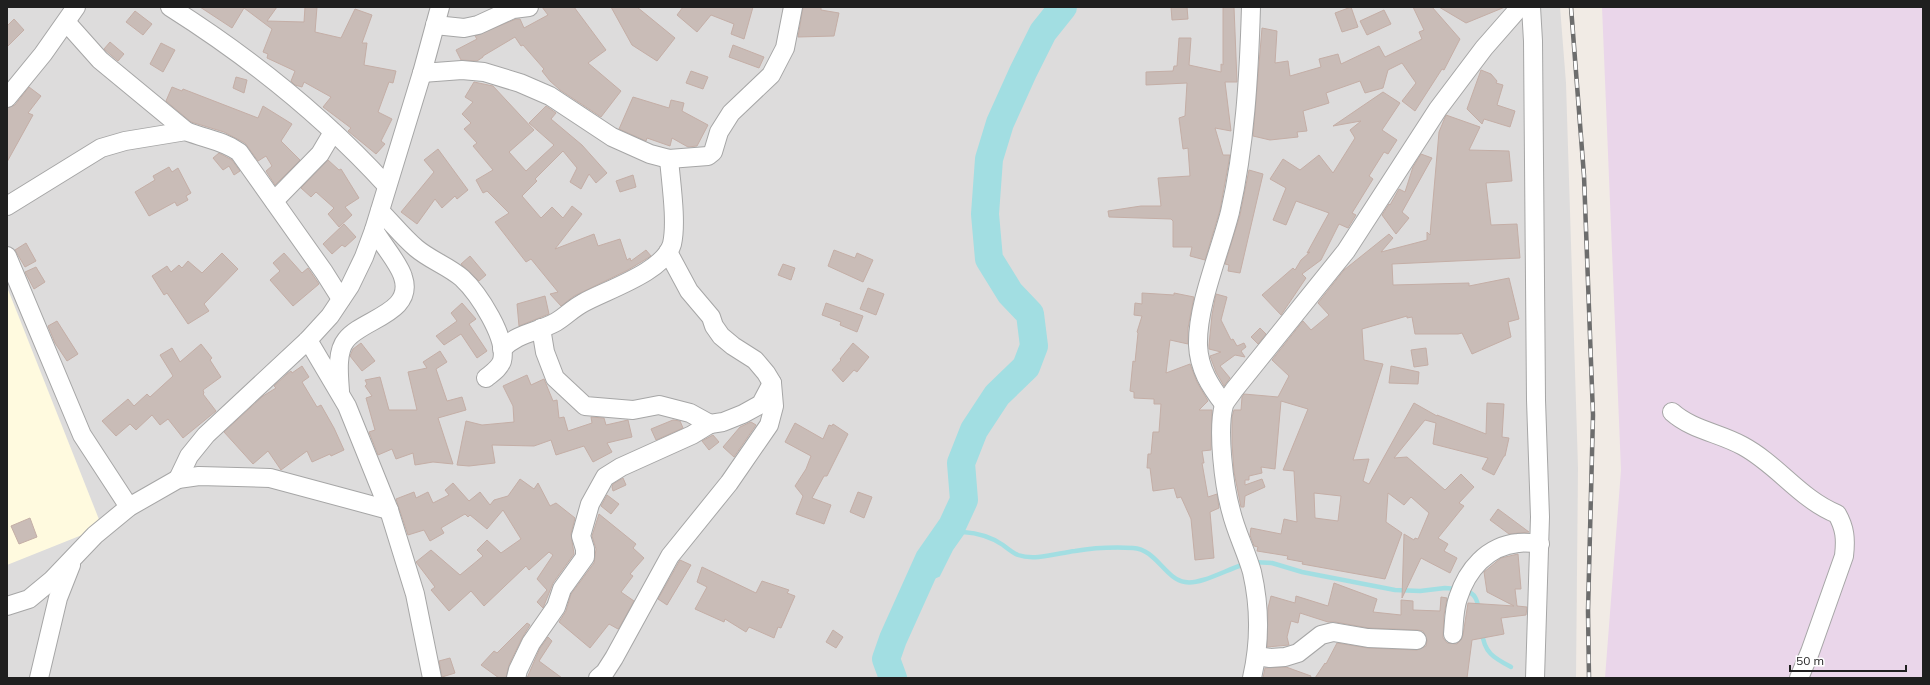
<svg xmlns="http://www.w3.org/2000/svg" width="1930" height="685" viewBox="0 0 1930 685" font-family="Mulish,sans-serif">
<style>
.residential{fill:#dddcdc}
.industrial{fill:#ead6ea}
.education{fill:#fffadf}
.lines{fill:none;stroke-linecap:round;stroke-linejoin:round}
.stream{stroke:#a2dee2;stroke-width:4.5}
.river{stroke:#a2dee2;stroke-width:28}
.building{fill:#c9bcb7;stroke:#c4aea6;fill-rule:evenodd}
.street-casing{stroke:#a6a6a6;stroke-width:20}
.street{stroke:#fff;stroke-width:18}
.rail-casing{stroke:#6d6d6d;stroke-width:4.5}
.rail{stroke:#fff;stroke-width:3;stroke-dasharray:9;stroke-linecap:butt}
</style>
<rect width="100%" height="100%" fill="#f1ebe5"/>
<path class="residential" d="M 7,7 L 1560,7 L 1566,83 L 1578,468 L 1576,678 L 7,678 Z"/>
<path class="industrial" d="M 1602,7 L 1923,7 L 1923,678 L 1605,678 L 1621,470 Z"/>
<path class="education" d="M 7,287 L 102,527 L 7,565 Z"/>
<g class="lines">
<g class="stream">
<path d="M 1253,562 L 1272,563 L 1302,572 L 1395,590 L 1420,591 L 1445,588 L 1457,589"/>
<path d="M 918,583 L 938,575 L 951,549 L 963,532 C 978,533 990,536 1003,545 C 1007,548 1013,553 1018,555 C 1035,561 1058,553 1075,551 C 1093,548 1114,547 1133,548 C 1156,549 1165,579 1185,582 C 1200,585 1226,570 1242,565"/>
<path d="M 1466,591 C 1475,593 1477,600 1479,609"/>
<path d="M 1482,632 C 1484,653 1494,658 1511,667"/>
</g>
<path class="river" d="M 893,678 L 886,659 L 893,639 L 929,559 L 952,526 L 964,500 L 961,463 L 974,430 L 997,395 L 1026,367 L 1034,346 L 1030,314 L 1010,293 L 989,259 L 985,214 L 989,159 L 1000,123 L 1023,72 L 1043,32 L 1063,7"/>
</g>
<g class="building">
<path d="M 200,7 L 277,7 L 267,21 L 304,22 L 305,7 L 317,7 L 315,32 L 341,38 L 355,9 L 372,15 L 362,43 L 367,43 L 364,65 L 396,71 L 393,83 L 389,82 L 378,112 L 392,119 L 381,141 L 385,144 L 376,154 L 348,131 L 351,128 L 323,107 L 331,97 L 304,82 L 302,87 L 295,85 L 291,81 L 295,71 L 267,58 L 268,54 L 263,52 L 272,29 L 244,8 L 232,28 Z"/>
<path d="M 542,7 L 574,7 L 606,50 L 588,63 L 621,91 L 601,117 L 560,90 L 550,81 L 542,71 L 544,69 L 523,45 L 521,46 L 515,37 L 483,56 L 483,57 L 477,61 L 461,60 L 456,50 L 477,39 L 475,36 L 516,19 L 520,19 L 524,28 L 548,15 Z"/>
<path d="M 611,7 L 637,7 L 675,38 L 657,61 L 632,45 Z"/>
<path d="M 683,7 L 753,7 L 744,39 L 731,34 L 734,24 L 711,15 L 697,32 L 677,15 Z"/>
<path d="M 803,7 L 821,7 L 821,10 L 839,13 L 834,36 L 798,37 Z"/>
<path d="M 1171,7 L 1187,7 L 1188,19 L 1172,20 Z"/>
<path d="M 1223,7 L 1234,7 L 1237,82 L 1225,82 L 1231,131 L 1215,128 L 1223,155 L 1230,155 L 1220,210 L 1205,260 L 1190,256 L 1192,247 L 1173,247 L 1173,221 L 1171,219 L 1109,217 L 1108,211 L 1141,206 L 1161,206 L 1158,178 L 1190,176 L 1188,148 L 1183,149 L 1179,118 L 1185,116 L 1187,83 L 1146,85 L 1146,72 L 1173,71 L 1174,66 L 1177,66 L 1179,38 L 1191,38 L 1189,65 L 1221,72 L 1221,64 L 1223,65 Z"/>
<path d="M 1351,7 L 1358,27 L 1342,32 L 1335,13 Z"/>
<path d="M 1413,7 L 1432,7 L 1460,39 L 1444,70 L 1442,69 L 1415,111 L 1402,101 L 1416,83 L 1402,63 L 1388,70 L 1383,88 L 1365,93 L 1360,81 L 1326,93 L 1329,103 L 1303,111 L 1307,131 L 1297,132 L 1298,137 L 1270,140 L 1253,136 L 1262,28 L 1277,31 L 1275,63 L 1288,61 L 1290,76 L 1321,67 L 1319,59 L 1338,54 L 1341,64 L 1379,46 L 1385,57 L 1422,39 L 1419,32 L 1424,30 Z"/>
<path d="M 1439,7 L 1505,7 L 1466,23 Z"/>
<path d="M 1384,10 L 1391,24 L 1367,35 L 1360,21 Z"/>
<path d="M 135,11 L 152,24 L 143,35 L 126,22 Z"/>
<path d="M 14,19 L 24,30 L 7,47 L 7,26 Z"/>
<path d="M 110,42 L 124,54 L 118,61 L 104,49 Z"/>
<path d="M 161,43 L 175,50 L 163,72 L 150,64 Z"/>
<path d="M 733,45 L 764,57 L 759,68 L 729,57 Z"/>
<path d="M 1481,70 L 1491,74 L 1497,81 L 1496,83 L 1503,85 L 1497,105 L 1515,111 L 1510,127 L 1484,119 L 1482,124 L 1467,109 Z"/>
<path d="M 691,71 L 708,77 L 703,89 L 686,83 Z"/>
<path d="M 236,77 L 247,80 L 244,93 L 233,88 Z"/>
<path d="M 474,82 L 493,86 L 534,130 L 509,152 L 526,171 L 554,145 L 529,123 L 546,106 L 556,113 L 551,119 L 582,145 L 607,173 L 596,183 L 589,174 L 581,189 L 570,182 L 577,168 L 563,151 L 535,179 L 537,181 L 522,196 L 541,218 L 552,207 L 563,218 L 572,206 L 582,214 L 555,249 L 594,234 L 598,246 L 620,239 L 627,260 L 630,258 L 631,261 L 646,250 L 651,256 L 628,270 L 574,296 L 561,306 L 550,294 L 558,292 L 531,259 L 526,262 L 495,222 L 509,213 L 487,191 L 483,193 L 476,180 L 493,170 L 473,146 L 477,143 L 464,129 L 471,123 L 462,114 L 473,102 L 465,97 Z"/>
<path d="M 29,87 L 41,96 L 28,113 L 33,115 L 7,162 L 7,108 L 15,105 Z"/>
<path d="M 172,87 L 182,91 L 183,89 L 258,118 L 263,106 L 292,124 L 281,141 L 300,160 L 275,185 L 266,171 L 272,166 L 266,156 L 258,161 L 245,143 L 224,132 L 191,122 L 166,101 Z"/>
<path d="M 1383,92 L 1400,103 L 1382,130 L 1397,140 L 1388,154 L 1384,152 L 1369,176 L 1373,179 L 1352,213 L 1356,215 L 1348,228 L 1339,224 L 1321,260 L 1302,274 L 1306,278 L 1281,315 L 1262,295 L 1293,268 L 1295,270 L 1301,260 L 1310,252 L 1307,253 L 1329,213 L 1296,201 L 1286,225 L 1273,220 L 1286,188 L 1270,179 L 1283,159 L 1300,170 L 1319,155 L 1333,173 L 1355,138 L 1350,130 L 1361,121 L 1333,126 Z"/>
<path d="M 633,97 L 669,108 L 671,100 L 684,103 L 682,111 L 708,125 L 697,146 L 688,147 L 672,138 L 670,146 L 647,138 L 646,141 L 619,129 Z"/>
<path d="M 1446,115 L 1480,127 L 1469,150 L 1509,151 L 1512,181 L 1486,183 L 1491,225 L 1517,224 L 1520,258 L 1392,264 L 1393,285 L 1469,283 L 1469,286 L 1509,278 L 1519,319 L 1508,322 L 1511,337 L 1472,354 L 1462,333 L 1458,334 L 1415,334 L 1412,317 L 1407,318 L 1407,316 L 1362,329 L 1364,360 L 1383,364 L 1353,460 L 1369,459 L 1363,481 L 1369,484 L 1414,403 L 1437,416 L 1437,415 L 1486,434 L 1487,403 L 1504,404 L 1502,437 L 1509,438 L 1505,456 L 1504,456 L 1494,475 L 1482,469 L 1488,458 L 1433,444 L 1436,423 L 1425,420 L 1394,458 L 1407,457 L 1445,490 L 1461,474 L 1474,487 L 1459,503 L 1464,506 L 1438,538 L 1448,544 L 1444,551 L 1457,558 L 1450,573 L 1421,558 L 1402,598 L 1404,534 L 1414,540 L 1415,538 L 1418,539 L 1429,513 L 1411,497 L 1404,505 L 1388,493 L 1386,522 L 1402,533 L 1385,579 L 1302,564 L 1303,562 L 1287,559 L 1288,556 L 1257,551 L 1258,547 L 1254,546 L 1250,535 L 1251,528 L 1281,534 L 1284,519 L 1297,522 L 1294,471 L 1283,470 L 1308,409 L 1281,401 L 1275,469 L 1261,467 L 1262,473 L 1249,476 L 1249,480 L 1245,480 L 1245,485 L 1262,479 L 1265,487 L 1245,496 L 1244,507 L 1241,507 L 1234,472 L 1232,443 L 1232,417 L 1234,410 L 1241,410 L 1242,397 L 1244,394 L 1278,397 L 1289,376 L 1272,360 L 1303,321 L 1311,330 L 1329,315 L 1318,303 L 1344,270 L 1389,234 L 1393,238 L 1381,252 L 1427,240 L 1427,232 L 1430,235 L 1439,132 ZM 1314,493 L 1341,496 L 1338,521 L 1315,518 Z"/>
<path d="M 438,149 L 468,190 L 457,199 L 455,196 L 442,208 L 435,199 L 417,224 L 401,212 L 434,172 L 424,160 Z"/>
<path d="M 219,153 L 232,160 L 240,171 L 234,175 L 229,166 L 223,170 L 213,158 Z"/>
<path d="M 1421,154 L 1432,158 L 1402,212 L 1409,218 L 1396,234 L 1382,215 L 1389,204 L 1390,205 L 1399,189 L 1405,192 L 1413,167 Z"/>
<path d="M 328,160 L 339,170 L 341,169 L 359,198 L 345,207 L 352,215 L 339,227 L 328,214 L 334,208 L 316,192 L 311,197 L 301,188 Z"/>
<path d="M 169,167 L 172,172 L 178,168 L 191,193 L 186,196 L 188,200 L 177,206 L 175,202 L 149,216 L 135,192 L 155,180 L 153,176 Z"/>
<path d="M 1249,170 L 1263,174 L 1240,273 L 1228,271 L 1229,265 L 1225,264 L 1240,215 Z"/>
<path d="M 633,175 L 636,187 L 620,192 L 616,181 Z"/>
<path d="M 344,224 L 356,237 L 345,247 L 342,245 L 332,254 L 323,244 Z"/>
<path d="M 26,243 L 36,261 L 25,267 L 15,250 Z"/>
<path d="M 834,250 L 855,258 L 857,253 L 873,260 L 863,282 L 828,266 Z"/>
<path d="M 222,253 L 238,269 L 204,304 L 209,311 L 188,324 L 167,293 L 164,295 L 152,276 L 167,266 L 171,272 L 179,265 L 182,268 L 188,261 L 202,273 Z"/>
<path d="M 284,253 L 302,273 L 308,268 L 319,284 L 293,306 L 270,280 L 280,271 L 273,263 Z"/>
<path d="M 470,256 L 486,275 L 479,281 L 461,264 Z"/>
<path d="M 783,264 L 795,268 L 791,280 L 778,275 Z"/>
<path d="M 36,267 L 45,282 L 34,289 L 25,272 Z"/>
<path d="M 868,288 L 884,294 L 876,315 L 860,309 Z"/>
<path d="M 1142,293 L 1174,295 L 1174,293 L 1194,297 L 1188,328 L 1188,344 L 1170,340 L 1166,373 L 1190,364 L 1197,382 L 1208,401 L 1199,410 L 1212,410 L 1211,450 L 1202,451 L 1204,463 L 1202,463 L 1208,497 L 1217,494 L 1219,508 L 1210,512 L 1214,558 L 1195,560 L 1191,519 L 1181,497 L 1177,498 L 1174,488 L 1153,491 L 1150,468 L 1147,468 L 1148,454 L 1151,454 L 1153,432 L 1159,432 L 1161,404 L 1154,404 L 1154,399 L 1134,398 L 1134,392 L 1130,391 L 1133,361 L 1135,362 L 1138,333 L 1137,332 L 1142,316 L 1134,315 L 1135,303 L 1142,304 Z"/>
<path d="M 1216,294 L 1227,297 L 1221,320 L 1231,340 L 1233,339 L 1237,346 L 1244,343 L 1246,347 L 1241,351 L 1245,357 L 1235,355 L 1220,366 L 1230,378 L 1224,386 L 1216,372 L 1210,356 L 1221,352 L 1209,349 L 1209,345 L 1212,315 Z"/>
<path d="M 545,296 L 549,314 L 519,326 L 517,304 Z"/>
<path d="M 462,303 L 476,319 L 469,324 L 487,351 L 477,358 L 461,334 L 444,345 L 436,336 L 457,321 L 451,313 Z"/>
<path d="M 826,303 L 863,316 L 857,332 L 840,325 L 841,322 L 822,315 Z"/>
<path d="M 57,321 L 78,354 L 67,361 L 55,343 L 48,326 Z"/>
<path d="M 1260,328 L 1266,334 L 1258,344 L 1251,337 Z"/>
<path d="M 361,343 L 375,361 L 362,371 L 350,356 L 353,349 Z"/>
<path d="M 853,343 L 869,357 L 857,372 L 854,370 L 843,382 L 832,370 L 841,360 L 840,359 Z"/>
<path d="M 201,344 L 212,358 L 210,360 L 221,377 L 203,390 L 204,393 L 203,394 L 216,411 L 183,438 L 168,419 L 160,425 L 152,415 L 136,430 L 130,424 L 116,436 L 102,421 L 128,399 L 134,406 L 147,394 L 150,397 L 173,376 L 160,355 L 172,348 L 180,362 Z"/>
<path d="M 1426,348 L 1428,365 L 1414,367 L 1411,350 Z"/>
<path d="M 440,351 L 447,362 L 436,369 L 447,401 L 462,397 L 466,410 L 438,418 L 453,464 L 433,462 L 415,465 L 413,453 L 396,459 L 392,449 L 378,455 L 369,432 L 375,430 L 366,398 L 372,396 L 365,386 L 367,384 L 365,380 L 380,377 L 389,410 L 417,410 L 408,372 L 427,368 L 423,362 Z"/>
<path d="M 302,366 L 309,377 L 302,382 L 317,407 L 321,405 L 334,428 L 344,450 L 331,456 L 330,454 L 312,462 L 307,451 L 281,470 L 268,451 L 253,464 L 224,432 L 263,396 L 276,388 L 274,386 L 287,374 L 291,371 L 292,373 Z"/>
<path d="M 1391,366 L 1419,372 L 1418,384 L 1389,383 Z"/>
<path d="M 527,375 L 531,385 L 544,379 L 553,401 L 557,400 L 559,418 L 564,417 L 568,431 L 592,423 L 591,417 L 604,418 L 606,425 L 628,420 L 632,437 L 607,443 L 612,452 L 593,462 L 584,446 L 556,455 L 551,440 L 534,446 L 492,445 L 495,463 L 469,466 L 457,465 L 466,421 L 482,425 L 514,422 L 513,406 L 503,386 Z"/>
<path d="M 673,420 L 680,421 L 683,428 L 656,440 L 651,429 Z"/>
<path d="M 751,422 L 756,425 L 734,457 L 723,447 L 740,427 Z"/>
<path d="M 795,423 L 823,439 L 829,425 L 832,426 L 833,424 L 848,434 L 827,476 L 824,476 L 812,498 L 831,505 L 824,524 L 796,514 L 803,496 L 795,486 L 806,469 L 811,456 L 785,442 Z"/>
<path d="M 713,435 L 719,442 L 709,450 L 702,441 Z"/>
<path d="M 623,478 L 626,485 L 613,491 L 612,487 L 613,484 Z"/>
<path d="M 520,479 L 534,489 L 538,483 L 550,506 L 556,503 L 575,518 L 571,534 L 574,554 L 553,583 L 543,608 L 537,602 L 547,590 L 537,579 L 553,555 L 549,552 L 529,570 L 526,566 L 484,606 L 471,591 L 449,611 L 431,590 L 435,587 L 416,562 L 431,550 L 460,575 L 483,556 L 477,550 L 487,540 L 501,553 L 521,539 L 503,510 L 487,529 L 470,515 L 468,517 L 465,514 L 441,528 L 444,533 L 430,541 L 424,530 L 408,535 L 396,499 L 414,492 L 416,498 L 428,492 L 433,503 L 449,495 L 445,490 L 453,483 L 469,501 L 480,492 L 490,505 L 494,500 L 508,496 Z"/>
<path d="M 858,492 L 872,497 L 864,518 L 850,512 Z"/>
<path d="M 607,495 L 619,504 L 611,514 L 601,506 Z"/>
<path d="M 1498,509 L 1529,532 L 1509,534 L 1490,520 Z"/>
<path d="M 599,514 L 636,544 L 633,548 L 644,558 L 630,574 L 633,576 L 621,592 L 634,601 L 619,628 L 618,629 L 609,624 L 590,648 L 559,622 L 566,611 L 571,594 L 594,563 L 596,549 L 592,536 Z"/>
<path d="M 30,518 L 37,537 L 19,544 L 11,526 Z"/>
<path d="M 1518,554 L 1521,589 L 1515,589 L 1517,606 L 1527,607 L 1526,615 L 1501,618 L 1504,634 L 1472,640 L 1467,678 L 1315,678 L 1325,663 L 1326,664 L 1337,643 L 1368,648 L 1417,650 L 1426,646 L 1427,640 L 1423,631 L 1417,630 L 1369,628 L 1335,622 L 1328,622 L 1300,613 L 1298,623 L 1291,621 L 1287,637 L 1289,645 L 1267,647 L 1268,608 L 1271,596 L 1295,603 L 1296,596 L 1328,606 L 1334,583 L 1377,599 L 1373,612 L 1401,615 L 1401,600 L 1413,601 L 1413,610 L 1440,611 L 1441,597 L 1447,598 L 1444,615 L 1443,638 L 1447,643 L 1457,644 L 1461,640 L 1463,635 L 1468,603 L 1514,606 L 1487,592 L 1484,572 L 1501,558 Z"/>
<path d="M 680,560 L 691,565 L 667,605 L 658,599 Z"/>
<path d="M 702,567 L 756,593 L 762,581 L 789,590 L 787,593 L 795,596 L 781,628 L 778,627 L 774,638 L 749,627 L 746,632 L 725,619 L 724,622 L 695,609 L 707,587 L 697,582 Z"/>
<path d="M 527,623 L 530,625 L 522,638 L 509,665 L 506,678 L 499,678 L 481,665 L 494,651 L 497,653 Z"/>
<path d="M 833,630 L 843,637 L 836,648 L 826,642 Z"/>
<path d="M 548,637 L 552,641 L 539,661 L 562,678 L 527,678 L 540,648 Z"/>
<path d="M 450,658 L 455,673 L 442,677 L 439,661 Z"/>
<path d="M 1286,667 L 1311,676 L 1310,678 L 1263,678 L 1265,668 Z"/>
</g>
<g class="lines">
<defs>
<g id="street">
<path d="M 170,7 C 249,57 324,117 387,186"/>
<path d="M 1531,7 L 1533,41 L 1536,400 L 1540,517 L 1535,678"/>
<path d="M 67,23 L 100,60 L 186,131 C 205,139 222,140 239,152 L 324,272 L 341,299"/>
<path d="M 435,25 L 464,28 L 478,25 L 513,9 L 529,7"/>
<path d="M 422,73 L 462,70 L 484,72 L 520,83 L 550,96 L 612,137 L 650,154 L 669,159 L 708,156 L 713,152 L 719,132 L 731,113 L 771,75 L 785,48 L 793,7"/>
<path d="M 7,98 L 43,54 L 76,7"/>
<path d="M 274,201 L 320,154 L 333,132"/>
<path d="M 7,206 L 101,148 L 125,141 L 186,131"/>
<path d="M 380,211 C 392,223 403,237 416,248 C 430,260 448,266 462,278 C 478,293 508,338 502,361 C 499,369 492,373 486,378"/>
<path d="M 7,256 L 82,435 L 129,507"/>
<path d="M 541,328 L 545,352 L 555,378 L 585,406 L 633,410 L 659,405 L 690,413 L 710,424 L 723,422 L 743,414 L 761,404 L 772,383"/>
<path d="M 308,340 L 347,406 L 389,510 L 415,594 L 432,678"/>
<path d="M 502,349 C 519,332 536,333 556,322 C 565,317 573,308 583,303 C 606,290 664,272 672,244 C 677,222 671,183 669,159"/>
<path d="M 340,391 C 339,376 336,352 346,340 C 362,319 415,313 403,277 C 399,263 382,244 374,230"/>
<path d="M 1224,404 C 1210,386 1199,369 1198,345 C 1197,305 1220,252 1230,212 C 1245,146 1249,75 1251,7"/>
<path d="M 1672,412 C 1692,430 1720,433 1743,446 C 1778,465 1800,499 1837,514 C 1845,528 1846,539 1844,556 L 1810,652 L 1799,678"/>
<path d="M 178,479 L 189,456 L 206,435 L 308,340 L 330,316 L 350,286 L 364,257 L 374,230 L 422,73 L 440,7"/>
<path d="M 7,606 L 29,599 L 52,580 L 95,535 L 129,507 L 178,479 L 199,476 L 270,478 L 389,510"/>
<path d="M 1453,634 C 1454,623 1454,609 1458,598 C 1467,570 1487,546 1518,543 C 1525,542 1533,543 1540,544"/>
<path d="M 1257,656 L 1270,658 L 1285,657 L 1298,653 L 1321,635 L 1333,632 L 1368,638 L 1417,640"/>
<path d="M 39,678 L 58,598 L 71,565"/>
<path d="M 516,678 L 518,670 L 531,643 L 556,607 L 562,589 L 585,557 L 585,549 L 581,536 L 590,504 L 605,477 L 621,467 L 692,435 L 710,424"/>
<path d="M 598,678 L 605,672 L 614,658 L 670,556 L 729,483 L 769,425 L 774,406 L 772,383 L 766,373 L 755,360 L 733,346 L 721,336 L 714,326 L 711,317 L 689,291 L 668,252"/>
<path d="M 1252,678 C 1260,643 1260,607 1252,572 C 1246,551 1236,532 1231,511 C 1224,486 1217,430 1224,405 C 1226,400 1231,395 1234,390 L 1346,251 L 1438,109 L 1484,48 L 1520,7"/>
</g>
</defs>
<use href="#street" class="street-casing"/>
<use href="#street" class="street"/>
<defs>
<path id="rail" d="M 1571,7 L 1584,176 L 1593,415 L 1588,611 L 1589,678"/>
</defs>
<use href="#rail" class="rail-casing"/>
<use href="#rail" class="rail"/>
</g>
<rect width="1930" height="685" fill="none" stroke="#1f1f1f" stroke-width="16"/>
<path d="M1790 665v6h116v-6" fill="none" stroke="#1f1f1f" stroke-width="2"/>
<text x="1796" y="665" font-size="12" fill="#1f1f1f" stroke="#ffffff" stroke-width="3" paint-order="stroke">50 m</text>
</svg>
